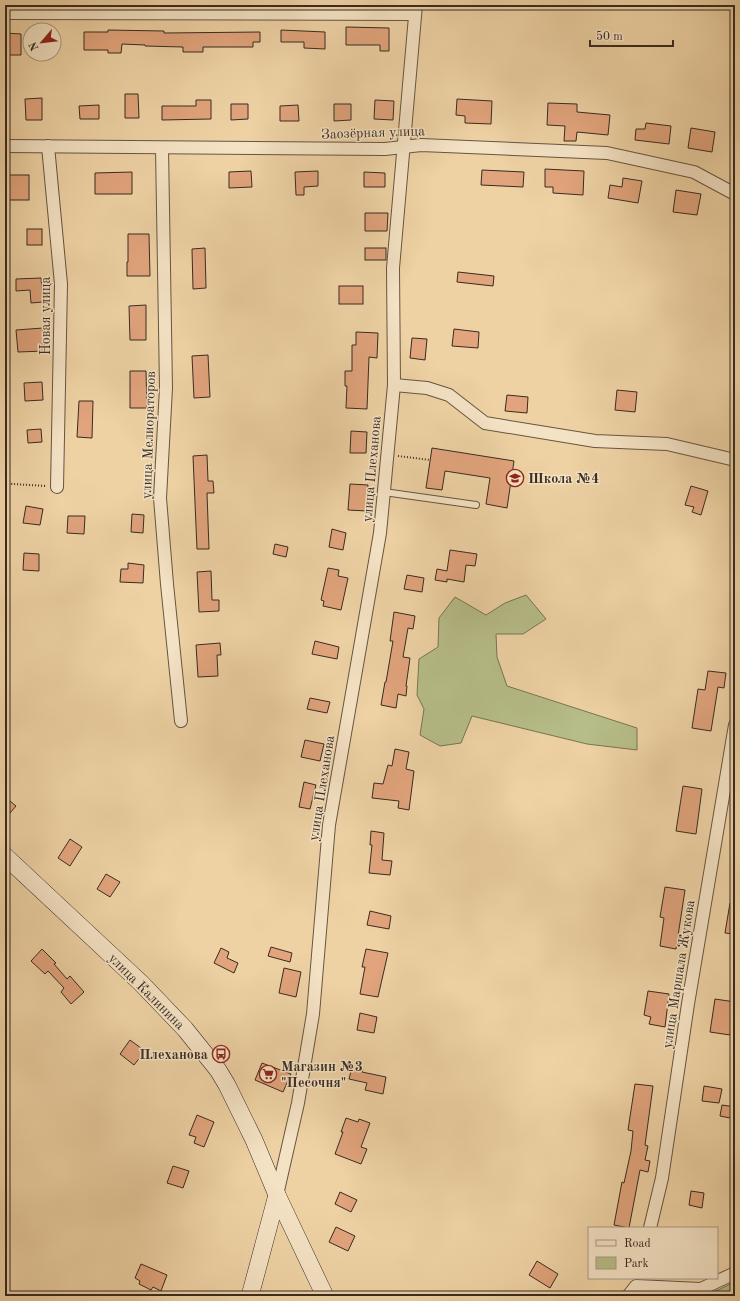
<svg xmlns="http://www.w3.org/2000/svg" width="740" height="1301" viewBox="0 0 740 1301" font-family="'Old Standard TT',serif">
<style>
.green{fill:#b6bd88;stroke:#787455}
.building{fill:#e1a47c;stroke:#392b22}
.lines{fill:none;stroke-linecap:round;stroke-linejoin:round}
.lane-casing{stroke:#665542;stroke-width:8}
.street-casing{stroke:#665542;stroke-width:14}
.secondary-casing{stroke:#392b22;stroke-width:18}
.path{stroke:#392b22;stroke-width:2;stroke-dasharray:1 2;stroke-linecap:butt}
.lane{stroke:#f4e2c4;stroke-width:6}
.street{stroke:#f4e2c4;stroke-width:12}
.secondary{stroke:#f4e2c4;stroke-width:17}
.labels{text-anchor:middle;stroke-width:3;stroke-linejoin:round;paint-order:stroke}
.street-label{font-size:14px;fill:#392b22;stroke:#f4e2c4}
.poi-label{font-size:14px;font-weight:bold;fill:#392b22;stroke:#f4e2c4;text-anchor:start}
</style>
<rect width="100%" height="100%" fill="#eed2a4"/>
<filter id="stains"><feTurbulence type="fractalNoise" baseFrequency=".005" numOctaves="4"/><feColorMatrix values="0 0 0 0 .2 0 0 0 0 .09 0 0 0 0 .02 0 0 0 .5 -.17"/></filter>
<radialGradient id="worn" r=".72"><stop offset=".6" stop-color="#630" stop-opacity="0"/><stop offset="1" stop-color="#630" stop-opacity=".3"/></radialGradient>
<g class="green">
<path d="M 526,595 L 546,619 L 523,634 L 496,634 L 497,657 L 507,686 L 637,728 L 637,750 L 587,744 L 472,716 L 461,743 L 440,746 L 420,735 L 424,709 L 417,695 L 419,659 L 438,647 L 439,618 L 455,597 L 486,615 L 505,603 Z"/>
<path d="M 735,1282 L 735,1296 L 705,1296 Z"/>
</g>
<g class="building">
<path d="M 346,27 L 389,28 L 389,51 L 380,51 L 380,45 L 346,45 Z"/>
<path d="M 108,30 L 164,31 L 164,33 L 260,32 L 260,42 L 253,42 L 253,47 L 203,47 L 203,52 L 183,52 L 183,47 L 145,46 L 145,45 L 122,44 L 121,53 L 108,53 L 108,50 L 84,50 L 84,32 L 108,32 Z"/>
<path d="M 281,30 L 325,32 L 325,49 L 304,48 L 304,42 L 281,42 Z"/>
<path d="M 5,33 L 21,34 L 21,55 L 5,55 Z"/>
<path d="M 125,94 L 138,94 L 139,118 L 125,118 Z"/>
<path d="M 42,98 L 42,120 L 26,120 L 25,99 Z"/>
<path d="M 457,99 L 492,101 L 491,124 L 465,123 L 465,116 L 456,115 Z"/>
<path d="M 196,100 L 211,100 L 211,119 L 162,120 L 162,106 L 196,106 Z"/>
<path d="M 375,100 L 394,101 L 393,120 L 374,119 Z"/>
<path d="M 548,103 L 577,104 L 577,112 L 610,115 L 608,135 L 577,132 L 576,141 L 564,141 L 565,126 L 547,125 Z"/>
<path d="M 231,104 L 248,104 L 248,119 L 231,120 Z"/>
<path d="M 334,104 L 351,104 L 351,120 L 334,121 Z"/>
<path d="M 99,105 L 99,119 L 80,119 L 79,106 Z"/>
<path d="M 298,105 L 299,121 L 280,121 L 280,106 Z"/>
<path d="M 646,123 L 671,126 L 669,144 L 635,140 L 636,129 L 645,129 Z"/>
<path d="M 691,128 L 715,132 L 712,152 L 688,148 Z"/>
<path d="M 545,169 L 584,171 L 583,195 L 553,193 L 553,187 L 545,187 Z"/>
<path d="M 482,170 L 524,172 L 523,187 L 481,185 Z"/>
<path d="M 251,171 L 252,187 L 229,188 L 229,172 Z"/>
<path d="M 318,171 L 318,186 L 304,187 L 304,195 L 296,195 L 295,172 Z"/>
<path d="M 132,172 L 132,194 L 95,194 L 95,173 Z"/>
<path d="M 364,172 L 385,173 L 385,187 L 364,187 Z"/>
<rect x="5" y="175" width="24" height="25"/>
<path d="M 623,178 L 642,181 L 638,203 L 608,198 L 610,185 L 622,187 Z"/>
<path d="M 676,190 L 701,194 L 697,215 L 673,212 Z"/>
<path d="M 365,213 L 388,213 L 387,231 L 365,231 Z"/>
<rect x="27" y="229" width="15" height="16"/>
<path d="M 128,234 L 149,234 L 150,276 L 127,276 L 127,262 L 128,262 Z"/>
<path d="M 205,248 L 206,288 L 193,289 L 192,249 Z"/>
<rect x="365" y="248" width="21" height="12"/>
<path d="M 458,272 L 494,276 L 493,286 L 457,282 Z"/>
<path d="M 41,278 L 43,302 L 31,303 L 30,290 L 16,291 L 16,279 Z"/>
<rect x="339" y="286" width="24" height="18"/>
<path d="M 146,305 L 146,340 L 130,340 L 129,306 Z"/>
<path d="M 43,328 L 45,351 L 18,352 L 16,330 Z"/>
<path d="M 454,329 L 479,332 L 478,348 L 452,346 Z"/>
<path d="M 356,332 L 378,333 L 377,358 L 369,357 L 367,409 L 346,408 L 347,386 L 345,386 L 345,371 L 352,371 L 352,345 L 356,345 Z"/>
<path d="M 412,338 L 427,339 L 425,360 L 410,358 Z"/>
<path d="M 208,355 L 210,397 L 194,398 L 192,356 Z"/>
<path d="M 130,371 L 146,371 L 147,408 L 130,408 Z"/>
<path d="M 42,382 L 43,400 L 25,401 L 24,383 Z"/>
<path d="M 617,390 L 637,392 L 635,412 L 615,410 Z"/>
<path d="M 507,395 L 528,397 L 527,413 L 505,411 Z"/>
<path d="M 79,401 L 93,401 L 92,438 L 77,437 Z"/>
<path d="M 41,429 L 42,442 L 28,443 L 27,430 Z"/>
<path d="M 351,431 L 367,432 L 366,453 L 350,453 Z"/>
<path d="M 432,448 L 514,461 L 507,508 L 486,504 L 490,478 L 445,471 L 442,490 L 426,488 Z"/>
<path d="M 207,455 L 208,481 L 213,481 L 214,493 L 207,493 L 209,549 L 197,549 L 193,456 Z"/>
<path d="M 350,484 L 368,485 L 367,511 L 348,510 Z"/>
<path d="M 691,486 L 708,491 L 701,515 L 692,512 L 694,507 L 685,505 Z"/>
<path d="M 26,506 L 43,509 L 40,525 L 23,523 Z"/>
<path d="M 132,514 L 144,515 L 143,533 L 131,532 Z"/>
<path d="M 68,516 L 85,516 L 84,534 L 67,533 Z"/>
<path d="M 332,529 L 346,533 L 343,550 L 329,547 Z"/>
<path d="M 275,544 L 288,547 L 286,557 L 273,554 Z"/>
<path d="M 450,550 L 477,554 L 475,566 L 466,565 L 464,582 L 447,579 L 447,582 L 435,580 L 437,569 L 447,571 Z"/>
<path d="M 24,553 L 39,554 L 39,571 L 23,570 Z"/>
<path d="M 128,563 L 144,565 L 143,583 L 120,582 L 121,569 L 128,569 Z"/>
<path d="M 328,568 L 339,570 L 338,576 L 348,578 L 341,610 L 323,606 L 324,601 L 321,600 Z"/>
<path d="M 211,571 L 212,600 L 219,600 L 219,611 L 199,612 L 197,572 Z"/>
<path d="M 407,575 L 424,578 L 422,592 L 404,589 Z"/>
<path d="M 394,612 L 415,616 L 413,629 L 408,628 L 403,657 L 410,658 L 406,686 L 407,686 L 406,696 L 398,694 L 396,708 L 381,705 L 385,682 L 386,682 L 393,641 L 390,641 Z"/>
<path d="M 315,641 L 339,647 L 337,659 L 312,654 Z"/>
<path d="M 220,643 L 221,655 L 217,655 L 218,676 L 198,677 L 196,645 Z"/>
<path d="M 708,671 L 726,673 L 724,688 L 718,687 L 711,731 L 692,728 L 698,689 L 705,690 Z"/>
<path d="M 310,698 L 330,702 L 327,713 L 307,709 Z"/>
<path d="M 305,740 L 324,744 L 320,761 L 301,757 Z"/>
<path d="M 395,749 L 409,752 L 406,769 L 414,771 L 409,810 L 398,808 L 399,801 L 372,798 L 374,783 L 383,784 L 388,765 L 392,766 Z"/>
<path d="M 304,782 L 316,785 L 310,809 L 299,807 Z"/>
<path d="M 683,786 L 702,789 L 696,834 L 676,831 Z"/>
<path d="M 5,797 L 16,806 L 5,819 Z"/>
<path d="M 371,831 L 384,833 L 382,860 L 392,861 L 390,875 L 369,873 L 372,845 L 370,845 Z"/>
<path d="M 70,839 L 82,847 L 70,866 L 58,858 Z"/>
<path d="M 106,874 L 120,882 L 110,897 L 97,889 Z"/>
<path d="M 665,887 L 685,890 L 676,949 L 660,946 L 664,918 L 660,917 Z"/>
<path d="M 730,903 L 735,904 L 735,934 L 725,933 Z"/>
<path d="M 370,911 L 391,916 L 389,929 L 367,925 Z"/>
<path d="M 271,947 L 292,953 L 290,962 L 268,956 Z"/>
<path d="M 221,948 L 229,952 L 227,958 L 238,963 L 234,973 L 214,963 Z"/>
<path d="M 42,949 L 56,963 L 54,964 L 67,979 L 70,976 L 84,992 L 71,1004 L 61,992 L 64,988 L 48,971 L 45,974 L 31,961 Z"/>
<path d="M 366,949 L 388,953 L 378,997 L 360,994 L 365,967 L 362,967 Z"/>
<path d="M 284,968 L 301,972 L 296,997 L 279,993 Z"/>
<path d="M 648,991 L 669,994 L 665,1027 L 649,1024 L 651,1017 L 644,1015 Z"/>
<path d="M 715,999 L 735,1002 L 730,1035 L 710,1032 Z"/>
<path d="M 360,1013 L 377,1017 L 374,1033 L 357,1030 Z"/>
<path d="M 130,1040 L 145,1051 L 134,1065 L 120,1054 Z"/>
<path d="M 262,1063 L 291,1074 L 283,1092 L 255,1080 Z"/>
<path d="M 352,1067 L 363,1069 L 362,1072 L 386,1077 L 383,1094 L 365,1090 L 367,1083 L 349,1079 Z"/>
<path d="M 635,1084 L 653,1086 L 645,1145 L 648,1146 L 645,1160 L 650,1161 L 648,1172 L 640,1170 L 629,1228 L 614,1225 L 622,1182 L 624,1183 L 631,1151 L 633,1131 L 628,1130 Z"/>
<path d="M 704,1086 L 722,1089 L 719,1103 L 702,1101 Z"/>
<path d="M 722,1105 L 735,1107 L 735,1119 L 720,1116 Z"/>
<path d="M 197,1115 L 214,1122 L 204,1147 L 194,1143 L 196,1137 L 189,1135 Z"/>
<path d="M 346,1118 L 358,1122 L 359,1119 L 370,1123 L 361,1147 L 367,1149 L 361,1164 L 335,1154 L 343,1132 L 341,1132 Z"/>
<path d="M 173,1166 L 189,1171 L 183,1188 L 167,1183 Z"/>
<path d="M 691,1191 L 704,1193 L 702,1208 L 689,1205 Z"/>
<path d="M 340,1192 L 357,1200 L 351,1212 L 335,1204 Z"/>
<path d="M 336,1227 L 355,1236 L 348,1251 L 329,1242 Z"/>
<path d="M 537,1261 L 558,1274 L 550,1288 L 529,1275 Z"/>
<path d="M 141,1264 L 167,1275 L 161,1291 L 153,1287 L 151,1290 L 139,1284 L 140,1281 L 135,1278 Z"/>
</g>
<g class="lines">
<defs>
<path id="lane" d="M 384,492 L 476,505"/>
<g id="street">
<path d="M 5,13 L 415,14"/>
<path d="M 5,146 L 385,149 L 421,145 L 607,153 L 694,172 L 735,194"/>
<path d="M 48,146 L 61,284 L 57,487"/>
<path d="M 162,148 L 166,388 L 160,498 L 167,584 L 181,721"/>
<path d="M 394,385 L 427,388 L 449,395 L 485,423 L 595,441 L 667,444 L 735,460"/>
<path d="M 277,1195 L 298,1103 L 313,1014 L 329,825 L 380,533 L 394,385 L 393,268 L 416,5"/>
<path d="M 650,1228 L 662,1178 L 688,1004 L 735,725"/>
<path d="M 628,1296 L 636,1286 L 701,1289 L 735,1273"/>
</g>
<g id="secondary">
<path d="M 5,856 L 141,983 L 185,1029 L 218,1070 L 227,1085 L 254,1140 L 277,1195 L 325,1296"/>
<path d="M 250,1296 L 277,1195"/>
</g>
</defs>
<use href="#lane" class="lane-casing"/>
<use href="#street" class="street-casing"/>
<use href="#secondary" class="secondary-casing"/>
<g class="path">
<path d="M 398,456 L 430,460"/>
<path d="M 5,477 L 12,484 L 47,486"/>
</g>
<use href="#lane" class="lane"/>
<use href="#street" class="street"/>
<use href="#secondary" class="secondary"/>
</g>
<defs>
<symbol id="school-ring" viewBox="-11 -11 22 22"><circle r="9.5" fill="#f4e2c4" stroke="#8f2418" stroke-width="1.5"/><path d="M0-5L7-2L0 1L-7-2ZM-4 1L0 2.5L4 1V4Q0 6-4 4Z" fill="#8f2418"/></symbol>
<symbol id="bus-ring" viewBox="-11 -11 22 22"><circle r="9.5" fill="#f4e2c4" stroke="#8f2418" stroke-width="1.5"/><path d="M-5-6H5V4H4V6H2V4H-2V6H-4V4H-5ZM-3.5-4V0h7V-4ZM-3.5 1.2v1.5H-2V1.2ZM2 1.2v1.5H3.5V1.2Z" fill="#8f2418"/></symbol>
<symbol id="supermarket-ring" viewBox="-11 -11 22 22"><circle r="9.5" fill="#f4e2c4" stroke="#8f2418" stroke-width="1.5"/><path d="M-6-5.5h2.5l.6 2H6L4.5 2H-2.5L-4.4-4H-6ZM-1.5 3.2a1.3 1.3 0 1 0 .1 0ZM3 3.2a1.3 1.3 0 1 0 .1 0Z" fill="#8f2418"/></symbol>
</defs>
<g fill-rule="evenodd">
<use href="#school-ring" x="505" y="468" width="20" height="20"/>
<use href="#bus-ring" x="211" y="1044" width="20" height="20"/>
<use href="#supermarket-ring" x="258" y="1064" width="20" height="20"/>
</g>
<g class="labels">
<g class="street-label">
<text transform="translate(373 132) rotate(-2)" y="5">Заозёрная улица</text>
<text transform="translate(45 316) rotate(-90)" y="5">Новая улица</text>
<text transform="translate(148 435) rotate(-88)" y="5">улица Мелиораторов</text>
<text transform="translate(371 469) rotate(-85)" y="5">улица Плеханова</text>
<text transform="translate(321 788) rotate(-81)" y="5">улица Плеханова</text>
<text transform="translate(678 974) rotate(-81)" y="5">улица Маршала Жукова</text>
<text transform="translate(147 991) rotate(45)" y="5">улица Калинина</text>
</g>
<g class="poi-label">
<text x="528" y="483">Школа №4</text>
<text x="208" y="1059" text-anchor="end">Плеханова</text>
<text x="281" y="1071">Магазин №3<tspan x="281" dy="16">"Песочня"</tspan></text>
</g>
</g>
<rect width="740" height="1301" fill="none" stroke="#eed2a4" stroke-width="20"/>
<rect x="6" y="6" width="728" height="1289" fill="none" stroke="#392b22" stroke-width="2"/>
<rect x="10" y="10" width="720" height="1281" fill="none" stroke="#392b22"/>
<rect x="588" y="1227" width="130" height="52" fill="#f4e2c4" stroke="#a99983"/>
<rect x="596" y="1240" width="20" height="6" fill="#f4e2c4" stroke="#a99983"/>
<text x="624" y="1247" font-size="12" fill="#392b22">Road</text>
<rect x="596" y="1257" width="20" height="12" fill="#b6bd88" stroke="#a99983"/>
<text x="624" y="1267" font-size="12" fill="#392b22">Park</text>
<g transform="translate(42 42) rotate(242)"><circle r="19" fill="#f4e2c4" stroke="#a99983"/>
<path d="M0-3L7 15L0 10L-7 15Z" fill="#8f2418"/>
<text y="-6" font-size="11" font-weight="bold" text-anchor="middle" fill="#392b22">N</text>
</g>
<path d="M590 40v6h83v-6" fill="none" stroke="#392b22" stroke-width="2"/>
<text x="596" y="40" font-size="12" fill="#392b22" stroke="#f4e2c4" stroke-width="3" paint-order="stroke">50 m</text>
<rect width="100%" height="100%" filter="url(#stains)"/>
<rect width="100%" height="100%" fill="url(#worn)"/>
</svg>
